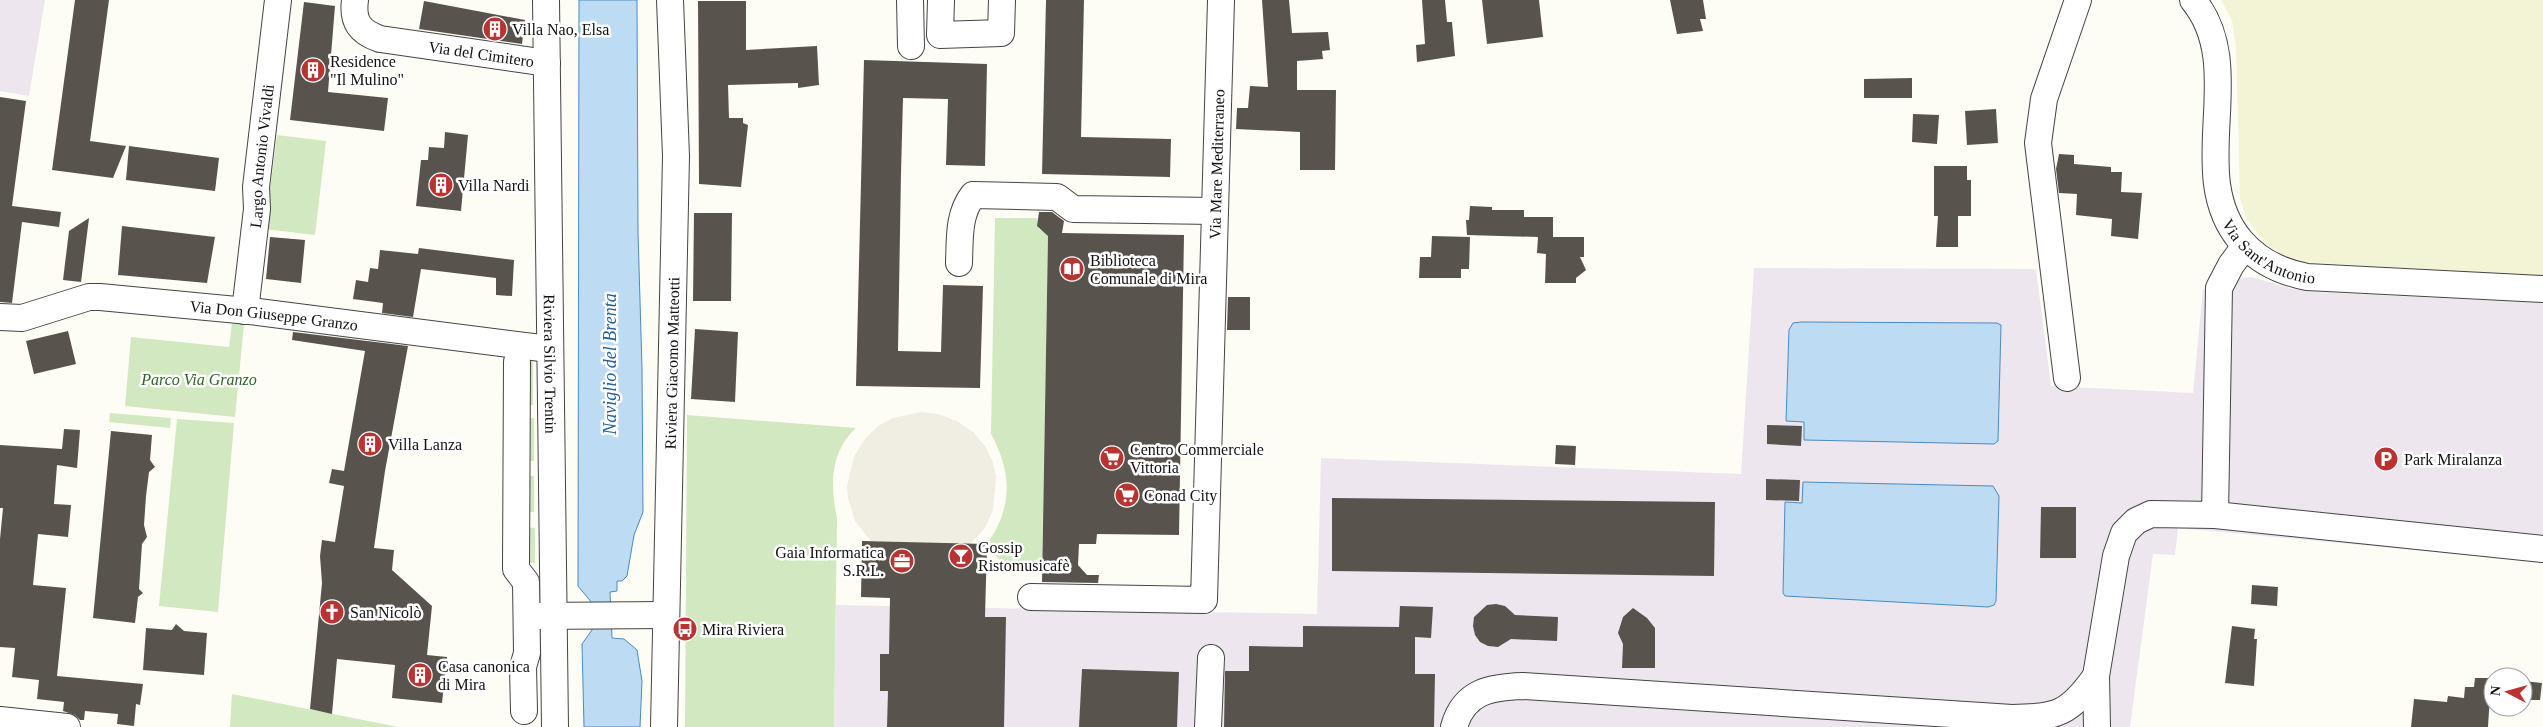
<svg xmlns="http://www.w3.org/2000/svg" width="2543" height="727" viewBox="0 0 2543 727" font-family="Georgia,serif">
<style>
.industrial{fill:#eee6ee}
.farmland{fill:#f3f3d6}
.green{fill:#d2e8c0}
.plaza{fill:#f0ede3}
.water{fill:#bddbf2;stroke:#498bc5}
.building{fill:#59534e}
.lines{fill:none;stroke-linecap:round;stroke-linejoin:round}
.minor-casing{stroke:#444;stroke-width:28}
.minor{stroke:#fff;stroke-width:26}
.labels{text-anchor:middle;stroke-width:5;stroke-linejoin:round;paint-order:stroke}
.poi-label{font-size:16px;fill:#111;stroke:#fff;text-anchor:start}
.street-label{font-size:16px;fill:#111;stroke:#fff}
.park-label{font-size:16px;font-style:italic;fill:#2d6524;stroke:#fff}
.water-label{font-size:18px;font-style:italic;fill:#215e9b;stroke:#fff}
</style>
<rect width="100%" height="100%" fill="#fefdf5"/>
<g class="industrial">
<path d="M 0,0 L 45,0 L 29,96 L 0,91 Z"/>
<path d="M 1754,268 L 2036,269 L 2051,386 L 2193,393 L 2203,289 L 2241,278 L 2252,277 L 2289,288 L 2315,292 L 2543,303 L 2543,562 L 2178,528 L 2175,555 L 2153,554 L 2130,727 L 834,727 L 836,605 L 1317,614 L 1321,458 L 1741,474 Z"/>
</g>
<path class="farmland" d="M 2221,0 L 2543,0 L 2543,276 L 2303,262 L 2283,255 L 2265,243 L 2246,218 L 2240,198 L 2236,47 L 2232,20 Z"/>
<g class="green">
<path d="M 277,135 L 326,141 L 315,235 L 265,229 Z"/>
<path d="M 995,218 L 1037,218 L 1039,229 L 1048,233 L 1042,565 L 1002,563 L 987,544 C 1013,507 1012,472 991,434 Z"/>
<path d="M 232,323 L 244,324 L 235,417 L 125,406 L 131,337 L 229,347 Z"/>
<path d="M 522,355 L 533,362 L 533,405 L 522,405 Z"/>
<path d="M 110,413 L 171,418 L 170,428 L 109,422 Z"/>
<path d="M 687,415 L 856,428 C 830,452 830,486 837,518 L 834,727 L 685,727 Z"/>
<rect x="523" y="418" width="11" height="43"/>
<path d="M 177,419 L 234,423 L 218,612 L 159,606 Z"/>
<path d="M 524,475 L 534,476 L 534,512 L 523,512 Z"/>
<path d="M 524,527 L 535,528 L 535,563 L 524,563 Z"/>
<path d="M 232,694 L 398,727 L 230,727 Z"/>
</g>
<path class="plaza" d="M 920,412 L 938,414 L 957,421 L 973,432 L 985,446 L 992,460 L 996,476 L 993,510 L 985,528 L 970,544 L 871,541 L 855,521 L 848,498 L 847,486 L 854,457 L 864,440 L 878,426 L 893,418 Z"/>
<g class="water">
<path d="M 579,0 L 637,0 L 638,232 L 642,369 L 643,512 L 634,535 L 627,576 L 622,581 L 617,581 L 617,591 L 610,592 L 612,638 L 624,639 L 637,650 L 642,681 L 640,727 L 584,727 L 582,644 L 592,630 L 592,603 L 578,586 Z"/>
<path d="M 1801,322 L 1997,323 L 2001,325 L 1998,441 L 1994,444 L 1804,440 L 1804,422 L 1786,421 L 1789,330 L 1793,323 Z"/>
<path d="M 1803,482 L 1993,486 L 1999,496 L 1996,601 L 1994,605 L 1988,607 L 1785,596 L 1783,593 L 1785,502 L 1802,503 Z"/>
</g>
<g class="building">
<path d="M 75,0 L 109,0 L 90,141 L 126,146 L 113,178 L 52,170 Z"/>
<path d="M 1046,0 L 1084,0 L 1081,137 L 1171,139 L 1170,177 L 1042,174 Z"/>
<path d="M 1262,0 L 1289,0 L 1292,33 L 1328,32 L 1330,50 L 1322,51 L 1323,59 L 1297,61 L 1297,90 L 1336,90 L 1335,170 L 1300,170 L 1300,132 L 1236,129 L 1237,108 L 1248,108 L 1250,86 L 1268,87 Z"/>
<path d="M 1422,0 L 1445,0 L 1447,22 L 1452,22 L 1455,56 L 1417,62 L 1416,45 L 1425,44 Z"/>
<path d="M 1482,0 L 1539,0 L 1543,37 L 1487,44 Z"/>
<path d="M 1670,0 L 1703,0 L 1706,19 L 1700,19 L 1703,31 L 1677,34 Z"/>
<path d="M 424,1 L 525,20 L 522,44 L 419,29 Z"/>
<path d="M 698,1 L 746,1 L 746,50 L 817,46 L 819,85 L 798,88 L 798,83 L 728,85 L 729,118 L 743,118 L 743,123 L 748,125 L 741,187 L 699,184 Z"/>
<path d="M 304,2 L 335,6 L 328,92 L 388,98 L 384,131 L 290,120 Z"/>
<path d="M 864,60 L 987,64 L 985,166 L 946,165 L 948,99 L 903,98 L 901,173 L 898,351 L 941,352 L 943,285 L 983,286 L 980,388 L 856,386 Z"/>
<path d="M 1912,78 L 1912,98 L 1864,98 L 1864,79 Z"/>
<path d="M 0,97 L 26,101 L 12,206 L 61,212 L 59,227 L 22,222 L 12,303 L 0,302 Z"/>
<path d="M 1996,109 L 1998,143 L 1967,145 L 1965,111 Z"/>
<path d="M 1913,114 L 1939,115 L 1937,144 L 1912,142 Z"/>
<path d="M 445,132 L 468,135 L 461,211 L 416,206 L 421,160 L 428,160 L 429,147 L 444,148 Z"/>
<path d="M 129,146 L 219,158 L 215,191 L 126,180 Z"/>
<path d="M 2059,154 L 2074,155 L 2074,164 L 2111,167 L 2111,172 L 2122,172 L 2121,192 L 2142,193 L 2138,239 L 2111,236 L 2112,219 L 2076,215 L 2077,194 L 2059,193 L 2056,169 Z"/>
<path d="M 1934,166 L 1967,166 L 1967,180 L 1971,180 L 1971,216 L 1958,216 L 1958,247 L 1936,247 L 1938,216 L 1934,216 Z"/>
<path d="M 1470,206 L 1492,207 L 1492,210 L 1524,210 L 1524,217 L 1553,217 L 1553,237 L 1584,237 L 1584,257 L 1580,257 L 1586,270 L 1576,278 L 1576,283 L 1545,283 L 1546,254 L 1537,253 L 1538,237 L 1467,235 L 1466,220 L 1469,220 Z"/>
<path d="M 1039,212 L 1052,212 L 1064,221 L 1062,233 L 1184,235 L 1179,535 L 1097,534 L 1096,544 L 1079,544 L 1078,565 L 1087,575 L 1099,575 L 1098,583 L 1042,582 L 1048,236 L 1037,226 Z"/>
<path d="M 694,213 L 732,213 L 731,301 L 693,301 Z"/>
<path d="M 89,218 L 81,282 L 63,280 L 69,231 Z"/>
<path d="M 122,226 L 215,237 L 207,283 L 118,275 Z"/>
<path d="M 1432,236 L 1470,237 L 1469,269 L 1461,269 L 1461,278 L 1419,278 L 1420,257 L 1431,257 Z"/>
<path d="M 270,237 L 305,240 L 301,283 L 266,279 Z"/>
<path d="M 419,248 L 514,260 L 512,296 L 496,295 L 496,278 L 421,269 L 413,317 L 382,313 L 383,303 L 353,299 L 356,280 L 368,282 L 370,268 L 378,269 L 380,250 L 418,254 Z"/>
<path d="M 1228,297 L 1250,297 L 1250,330 L 1227,330 Z"/>
<path d="M 695,329 L 738,332 L 735,402 L 691,399 Z"/>
<path d="M 68,331 L 76,364 L 34,374 L 26,341 Z"/>
<path d="M 293,332 L 408,346 L 385,471 L 374,548 L 394,550 L 392,570 L 432,606 L 427,655 L 447,657 L 442,703 L 392,698 L 395,665 L 337,659 L 332,714 L 310,709 L 322,583 L 320,556 L 322,540 L 335,542 L 344,486 L 329,483 L 332,469 L 344,471 L 365,351 L 292,340 Z"/>
<path d="M 1767,425 L 1802,426 L 1801,446 L 1767,444 Z"/>
<path d="M 64,429 L 80,430 L 77,468 L 57,465 L 54,504 L 71,505 L 68,537 L 38,534 L 33,585 L 66,588 L 57,676 L 143,684 L 140,705 L 136,704 L 134,726 L 117,724 L 118,714 L 85,711 L 84,720 L 80,720 L 75,715 L 63,711 L 64,702 L 37,699 L 39,680 L 12,677 L 15,648 L 0,647 L 0,539 L 3,508 L 0,508 L 0,445 L 62,449 Z"/>
<path d="M 111,431 L 152,435 L 150,460 L 155,467 L 149,472 L 146,496 L 144,525 L 147,537 L 142,544 L 139,589 L 143,593 L 138,597 L 135,623 L 93,618 Z"/>
<path d="M 1556,445 L 1576,446 L 1575,465 L 1555,464 Z"/>
<path d="M 1766,479 L 1800,480 L 1799,501 L 1766,500 Z"/>
<path d="M 1332,498 L 1715,502 L 1714,576 L 1332,571 Z"/>
<path d="M 2041,507 L 2076,507 L 2076,558 L 2040,558 Z"/>
<path d="M 862,541 L 987,544 L 985,617 L 1006,617 L 1004,727 L 887,727 L 888,691 L 880,691 L 880,654 L 889,654 L 890,598 L 861,597 Z"/>
<path d="M 2252,585 L 2278,587 L 2277,606 L 2251,604 Z"/>
<path d="M 1496,604 L 1505,606 L 1515,615 L 1558,617 L 1557,641 L 1511,639 L 1498,647 L 1488,646 L 1480,642 L 1475,635 L 1473,626 L 1474,617 L 1487,605 Z"/>
<path d="M 1400,606 L 1433,607 L 1431,638 L 1415,637 L 1415,674 L 1435,674 L 1434,727 L 1224,727 L 1225,671 L 1249,671 L 1249,646 L 1303,647 L 1303,626 L 1399,627 Z"/>
<path d="M 1633,608 L 1647,618 L 1655,628 L 1655,668 L 1622,668 L 1623,644 L 1618,633 L 1623,617 Z"/>
<path d="M 176,624 L 184,631 L 207,633 L 204,675 L 143,670 L 146,628 L 172,630 Z"/>
<path d="M 2232,626 L 2255,629 L 2254,639 L 2257,639 L 2254,686 L 2225,683 Z"/>
<path d="M 1082,669 L 1179,672 L 1177,727 L 1079,727 Z"/>
<path d="M 2475,678 L 2491,678 L 2488,727 L 2411,727 L 2414,699 L 2447,702 L 2448,696 L 2464,698 L 2465,687 L 2474,687 Z"/>
<path d="M 2523,681 L 2542,683 L 2540,700 L 2523,700 Z"/>
</g>
<g class="lines">
<defs>
<g id="minor">
<path id="s1" d="M 355,0 C 352,22 360,32 380,39 L 547,63"/>
<path id="s2" d="M 546,0 L 555,727"/>
<path d="M 910,0 L 911,46"/>
<path d="M 941,0 L 940,35 L 1001,33 L 1002,0"/>
<path id="s3" d="M 2193,0 C 2250,69 2183,173 2241,241 C 2259,262 2281,272 2307,277 L 2543,289"/>
<path d="M 959,263 C 960,238 958,215 973,195 L 1057,197 L 1073,209 L 1215,211"/>
<path id="s4" d="M 245,311 L 257,209 L 256,187 L 278,0"/>
<path id="s5" d="M 0,317 L 22,318 L 89,297 L 100,297 L 258,312 L 549,349"/>
<path d="M 517,362 L 516,569 L 526,582 L 527,653 L 523,667 L 524,711"/>
<path d="M 2067,378 L 2038,143 L 2044,99 L 2078,0"/>
<path d="M 2215,515 L 2543,549"/>
<path id="s6" d="M 1031,597 L 1204,600 L 1221,0"/>
<path d="M 535,616 L 665,615"/>
<path d="M 0,720 L 67,727"/>
<path id="s7" d="M 664,727 L 676,156 L 670,0"/>
<path d="M 1208,727 L 1211,658"/>
<path d="M 1454,727 C 1464,691 1491,687 1523,686 L 2012,718 C 2058,717 2069,714 2096,676"/>
<path d="M 2097,727 L 2096,676 L 2116,556 L 2124,533 L 2136,521 L 2151,514 L 2215,515 L 2219,288 L 2231,265 L 2245,246"/>
</g>
</defs>
<use href="#minor" class="minor-casing"/>
<use href="#minor" class="minor"/>
</g>
<defs>
<symbol id="building-disc" viewBox="-11 -11 22 22"><circle r="9.5" fill="#b83331" stroke="#fff"/><path d="M-4-6H4V6H1V3H-1V6H-4ZM-2.5-4.3h1.7v1.8h-1.7ZM.8-4.3h1.7v1.8H.8ZM-2.5-1h1.7V.8h-1.7ZM.8-1h1.7V.8H.8Z" fill="#fff"/></symbol>
<symbol id="library-disc" viewBox="-11 -11 22 22"><circle r="9.5" fill="#b83331" stroke="#fff"/><path d="M-6-4Q-3-5.5-.7-3.5V5Q-3 3-6 4ZM6-4Q3-5.5 .7-3.5V5Q3 3 6 4Z" fill="#fff"/></symbol>
<symbol id="supermarket-disc" viewBox="-11 -11 22 22"><circle r="9.5" fill="#b83331" stroke="#fff"/><path d="M-6-5.5h2.5l.6 2H6L4.5 2H-2.5L-4.4-4H-6ZM-1.5 3.2a1.3 1.3 0 1 0 .1 0ZM3 3.2a1.3 1.3 0 1 0 .1 0Z" fill="#fff"/></symbol>
<symbol id="parking-disc" viewBox="-11 -11 22 22"><circle r="9.5" fill="#b83331" stroke="#fff"/><path d="M-3.5-5.5H1a3.5 3.5 0 0 1 0 7H-1V5.5H-3.5ZM-1-3.4V-.6H.8a1.4 1.4 0 0 0 0-2.8Z" fill="#fff"/></symbol>
<symbol id="bar-disc" viewBox="-11 -11 22 22"><circle r="9.5" fill="#b83331" stroke="#fff"/><path d="M-6-5H6L.8 .8V4.5H3.5V6h-7V4.5H-.8V.8Z" fill="#fff"/></symbol>
<symbol id="office-disc" viewBox="-11 -11 22 22"><circle r="9.5" fill="#b83331" stroke="#fff"/><path d="M-6-3h4V-5.5h4V-3h4V5H-6ZM-1-4.5V-3h2v-1.5ZM-6 0V1H6V0Z" fill="#fff"/></symbol>
<symbol id="church-disc" viewBox="-11 -11 22 22"><circle r="9.5" fill="#b83331" stroke="#fff"/><path d="M-1.2-6h2.4v3.5h3.3v2.4h-3.3V6h-2.4V-.1h-3.3v-2.4h3.3Z" fill="#fff"/></symbol>
<symbol id="bus-disc" viewBox="-11 -11 22 22"><circle r="9.5" fill="#b83331" stroke="#fff"/><path d="M-5-6H5V4H4V6H2V4H-2V6H-4V4H-5ZM-3.5-4V0h7V-4ZM-3.5 1.2v1.5H-2V1.2ZM2 1.2v1.5H3.5V1.2Z" fill="#fff"/></symbol>
</defs>
<g fill-rule="evenodd">
<use href="#building-disc" x="481" y="15" width="28" height="28"/>
<use href="#building-disc" x="299" y="56" width="28" height="28"/>
<use href="#building-disc" x="427" y="171" width="28" height="28"/>
<use href="#library-disc" x="1058" y="255" width="28" height="28"/>
<use href="#building-disc" x="356" y="430" width="28" height="28"/>
<use href="#supermarket-disc" x="1098" y="444" width="28" height="28"/>
<use href="#parking-disc" x="2372" y="445" width="28" height="28"/>
<use href="#supermarket-disc" x="1113" y="481" width="28" height="28"/>
<use href="#bar-disc" x="947" y="542" width="28" height="28"/>
<use href="#office-disc" x="888" y="547" width="28" height="28"/>
<use href="#church-disc" x="318" y="598" width="28" height="28"/>
<use href="#bus-disc" x="671" y="615" width="28" height="28"/>
<use href="#building-disc" x="406" y="661" width="28" height="28"/>
</g>
<g class="labels">
<g class="poi-label">
<text x="512" y="35">Villa Nao, Elsa</text>
<text x="330" y="67">Residence<tspan x="330" dy="18">"Il Mulino"</tspan></text>
<text x="458" y="191">Villa Nardi</text>
<text x="1090" y="266">Biblioteca<tspan x="1090" dy="18">Comunale di Mira</tspan></text>
<text x="388" y="450">Villa Lanza</text>
<text x="1130" y="455">Centro Commerciale<tspan x="1130" dy="18">Vittoria</tspan></text>
<text x="2404" y="465">Park Miralanza</text>
<text x="1144" y="501">Conad City</text>
<text x="978" y="553">Gossip<tspan x="978" dy="18">Ristomusicafè</tspan></text>
<text x="884" y="558" text-anchor="end">Gaia Informatica<tspan x="884" dy="18">S.R.L.</tspan></text>
<text x="350" y="618">San Nicolò</text>
<text x="702" y="635">Mira Riviera</text>
<text x="438" y="672">Casa canonica<tspan x="438" dy="18">di Mira</tspan></text>
</g>
<g class="street-label">
<text dy="6" stroke="none"><textPath href="#s1" startOffset="154">Via del Cimitero</textPath></text>
<text dy="6" stroke="none"><textPath href="#s4" startOffset="156">Largo Antonio Vivaldi</textPath></text>
<text dy="6" stroke="none"><textPath href="#s6" startOffset="609">Via Mare Mediterraneo</textPath></text>
<text dy="6" stroke="none"><textPath href="#s3" startOffset="282">Via Sant'Antonio</textPath></text>
<text dy="6" stroke="none"><textPath href="#s5" startOffset="278">Via Don Giuseppe Granzo</textPath></text>
<text dy="6" stroke="none"><textPath href="#s7" startOffset="364">Riviera Giacomo Matteotti</textPath></text>
<text dy="6" stroke="none"><textPath href="#s2" startOffset="364">Riviera Silvio Trentin</textPath></text>
</g>
<g class="park-label">
<text x="199" y="385">Parco Via Granzo</text>
</g>
<g class="water-label">
<text transform="translate(610 364) rotate(-90)" y="6">Naviglio del Brenta</text>
</g>
</g>
<g transform="translate(2508 692) rotate(276)"><circle r="24" fill="#ffffff" stroke="#a0a0a0"/>
<path d="M0-4L9 19L0 12L-9 19Z" fill="#b83331"/>
<text y="-8" font-size="14" font-weight="bold" text-anchor="middle" fill="#111111">N</text>
</g>
</svg>
